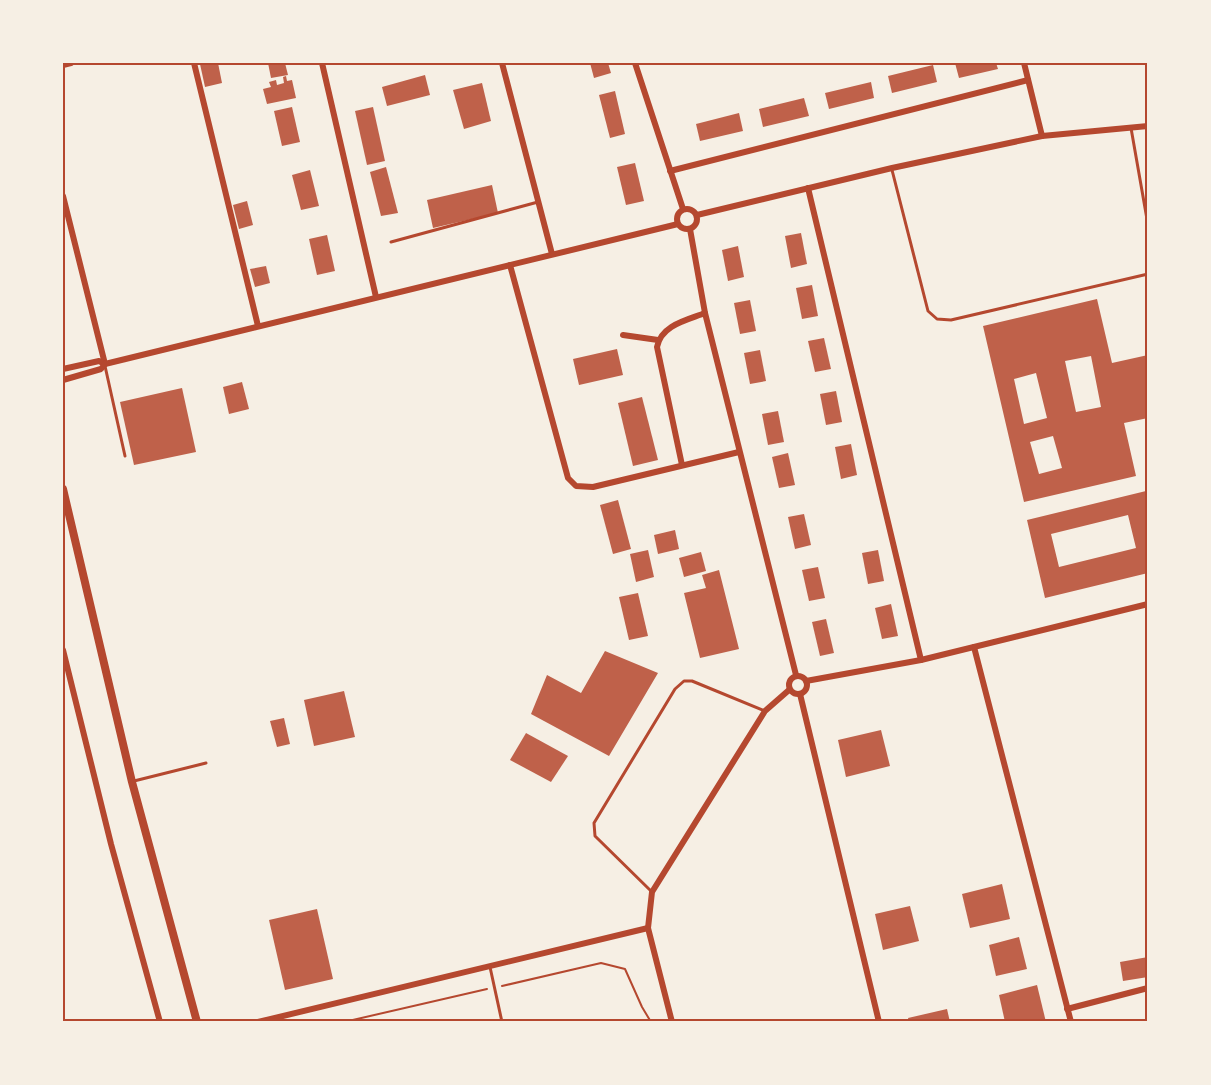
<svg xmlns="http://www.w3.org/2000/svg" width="1211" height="1085" viewBox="0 0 1211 1085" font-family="'DM Sans',sans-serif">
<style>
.building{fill:#bf614a;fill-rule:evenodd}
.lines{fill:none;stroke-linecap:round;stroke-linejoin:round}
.path{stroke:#b5482f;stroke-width:2}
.service{stroke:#b5482f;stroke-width:3}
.minor{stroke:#b5482f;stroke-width:6}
.tertiary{stroke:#b5482f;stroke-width:8}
.neatline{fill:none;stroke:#b5482f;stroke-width:2}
</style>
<rect width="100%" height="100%" fill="#f6efe4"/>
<g class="building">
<path d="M 207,63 L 218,63 L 222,83 L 205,87 L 200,64 Z"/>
<path d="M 268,63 L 285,63 L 288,75 L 271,78 Z"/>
<path d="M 590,63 L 608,63 L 611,73 L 594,78 Z"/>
<path d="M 955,63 L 996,63 L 998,69 L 959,78 Z"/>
<path d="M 933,65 L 937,82 L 892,93 L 888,76 Z"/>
<path d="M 425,75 L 430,95 L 387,106 L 382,87 Z"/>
<path d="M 286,76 L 287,81 L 292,80 L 296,98 L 267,104 L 263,89 L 271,87 L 269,82 L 276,80 L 277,85 L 284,83 L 283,77 Z"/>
<path d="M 871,82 L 874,98 L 829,109 L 825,93 Z"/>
<path d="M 482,83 L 491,121 L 464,129 L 453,90 Z"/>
<path d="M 615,91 L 625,134 L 610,138 L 599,95 Z"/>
<path d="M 804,98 L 809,116 L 763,127 L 759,109 Z"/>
<path d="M 292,107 L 300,142 L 282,146 L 274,111 Z"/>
<path d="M 373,107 L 385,161 L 367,165 L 355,111 Z"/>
<path d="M 739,113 L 743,131 L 700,141 L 696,124 Z"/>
<path d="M 635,163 L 644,201 L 626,205 L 617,167 Z"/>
<path d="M 386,167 L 398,213 L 381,216 L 370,172 Z"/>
<path d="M 310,170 L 319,206 L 301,210 L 292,175 Z"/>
<path d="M 492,185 L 498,213 L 433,228 L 427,200 Z"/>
<path d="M 247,201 L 253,225 L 239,229 L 233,205 Z"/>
<path d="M 801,233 L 807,264 L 791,268 L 785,236 Z"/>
<path d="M 327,235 L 335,271 L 317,275 L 309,239 Z"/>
<path d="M 738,246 L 744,277 L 728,281 L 722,250 Z"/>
<path d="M 266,266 L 270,283 L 255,287 L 250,269 Z"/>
<path d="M 812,285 L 818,316 L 802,319 L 796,288 Z"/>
<path d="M 1097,299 L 1112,363 L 1148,355 L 1148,418 L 1124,423 L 1136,476 L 1024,502 L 983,326 ZM 1091,356 L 1101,407 L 1076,412 L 1065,361 ZM 1036,373 L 1047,418 L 1024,424 L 1014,379 ZM 1053,436 L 1062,468 L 1039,474 L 1030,442 Z"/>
<path d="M 750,300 L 756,331 L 740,334 L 734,303 Z"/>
<path d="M 824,338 L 831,369 L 815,372 L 808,341 Z"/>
<path d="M 617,349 L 623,375 L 579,385 L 573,359 Z"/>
<path d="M 760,350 L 766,381 L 750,384 L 744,353 Z"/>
<path d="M 242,382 L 249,409 L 229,414 L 223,387 Z"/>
<path d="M 182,388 L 196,452 L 134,465 L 120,402 Z"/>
<path d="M 836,391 L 842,422 L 826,425 L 820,394 Z"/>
<path d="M 642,397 L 658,460 L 633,466 L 618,403 Z"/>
<path d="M 778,411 L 784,442 L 768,445 L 762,414 Z"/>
<path d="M 851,444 L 857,475 L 841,479 L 835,447 Z"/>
<path d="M 788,453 L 795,485 L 779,488 L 772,457 Z"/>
<path d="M 1146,491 L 1148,498 L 1148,573 L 1045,598 L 1027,520 ZM 1128,515 L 1136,548 L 1059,567 L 1051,534 Z"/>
<path d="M 618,500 L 631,549 L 613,554 L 600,505 Z"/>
<path d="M 804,514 L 811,545 L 795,549 L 788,517 Z"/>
<path d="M 675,530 L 679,549 L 658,554 L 654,535 Z"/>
<path d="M 648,550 L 654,577 L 636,582 L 630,554 Z"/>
<path d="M 878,550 L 884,581 L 868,584 L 862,553 Z"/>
<path d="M 701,552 L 706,571 L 684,577 L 679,558 Z"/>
<path d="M 818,567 L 825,598 L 809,601 L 802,570 Z"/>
<path d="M 719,570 L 739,649 L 700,658 L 684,593 L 706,588 L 702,575 Z"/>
<path d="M 638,593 L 648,636 L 629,640 L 619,597 Z"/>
<path d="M 891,604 L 898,636 L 882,639 L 875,608 Z"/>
<path d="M 826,619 L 834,653 L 820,656 L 812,622 Z"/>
<path d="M 605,651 L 658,673 L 609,756 L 531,714 L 547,675 L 581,693 Z"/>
<path d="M 344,691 L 355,737 L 314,746 L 304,700 Z"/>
<path d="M 284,718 L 290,744 L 277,747 L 270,721 Z"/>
<path d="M 881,730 L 890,766 L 846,777 L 838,740 Z"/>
<path d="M 526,733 L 568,756 L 551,782 L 510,760 Z"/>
<path d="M 1002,884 L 1010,919 L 970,928 L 962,894 Z"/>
<path d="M 910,906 L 919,941 L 883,950 L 875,914 Z"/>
<path d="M 317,909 L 333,979 L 285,990 L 269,920 Z"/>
<path d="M 1019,937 L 1027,969 L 996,976 L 989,945 Z"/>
<path d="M 1148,957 L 1148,977 L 1123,981 L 1120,962 Z"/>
<path d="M 1037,985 L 1046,1022 L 1005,1022 L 999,995 Z"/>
<path d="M 947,1009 L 950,1022 L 909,1022 L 908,1018 Z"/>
</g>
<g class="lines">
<g class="path">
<path d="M 502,986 L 601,963 L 625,969 L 642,1007 L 651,1022"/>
<path d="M 344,1022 L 487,989"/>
</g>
<g class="service">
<path d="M 1131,128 L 1148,225"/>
<path d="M 892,170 L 928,311 L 937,319 L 951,320 L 1148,274"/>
<path d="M 391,242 L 538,202"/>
<path d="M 105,366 L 125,456"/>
<path d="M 134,781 L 206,763"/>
<path d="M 652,892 L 595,836 L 594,823 L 675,689 L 684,681 L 692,681 L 765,711"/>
<path d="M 490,967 L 502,1022"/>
</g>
<g class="minor">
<path d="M 194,63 L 258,326"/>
<path d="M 322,63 L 376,297"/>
<path d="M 502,63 L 552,254"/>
<path d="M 635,63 L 683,209"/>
<path d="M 1024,63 L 1042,136"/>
<path d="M 63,65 L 71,63"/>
<path d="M 670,171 L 1028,80"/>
<path d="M 808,188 L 921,660"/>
<path d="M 63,196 L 105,364"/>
<circle cx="687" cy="219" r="10"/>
<path d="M 697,215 L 892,168 L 1042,136 L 1148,126"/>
<path d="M 690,229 L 705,313 L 796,675"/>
<path d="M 510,265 L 568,478 L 576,486 L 593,487 L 739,452"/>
<path d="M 623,335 L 658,340"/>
<path d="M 63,369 L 99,361 L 105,364"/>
<path d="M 63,380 L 101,369 L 105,364 L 678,224"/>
<path d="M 682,465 L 657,347 C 661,325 687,320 705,313"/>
<path d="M 974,647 L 1071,1022"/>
<path d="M 63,650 L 111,844 L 160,1022"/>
<circle cx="798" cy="685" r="9"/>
<path d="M 806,681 L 921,660 L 1148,604"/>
<path d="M 800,694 L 879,1022"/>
<path d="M 1067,1009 L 1148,988"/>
<path d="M 258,1022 L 648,928"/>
<path d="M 672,1022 L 648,928 L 652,892 L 765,711 L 789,690"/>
</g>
<path class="tertiary" d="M 63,489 L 132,782 L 197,1022"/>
</g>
<rect width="1211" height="1085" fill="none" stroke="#f6efe4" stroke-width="129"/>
<rect x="64" y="64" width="1082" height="956" class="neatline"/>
</svg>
